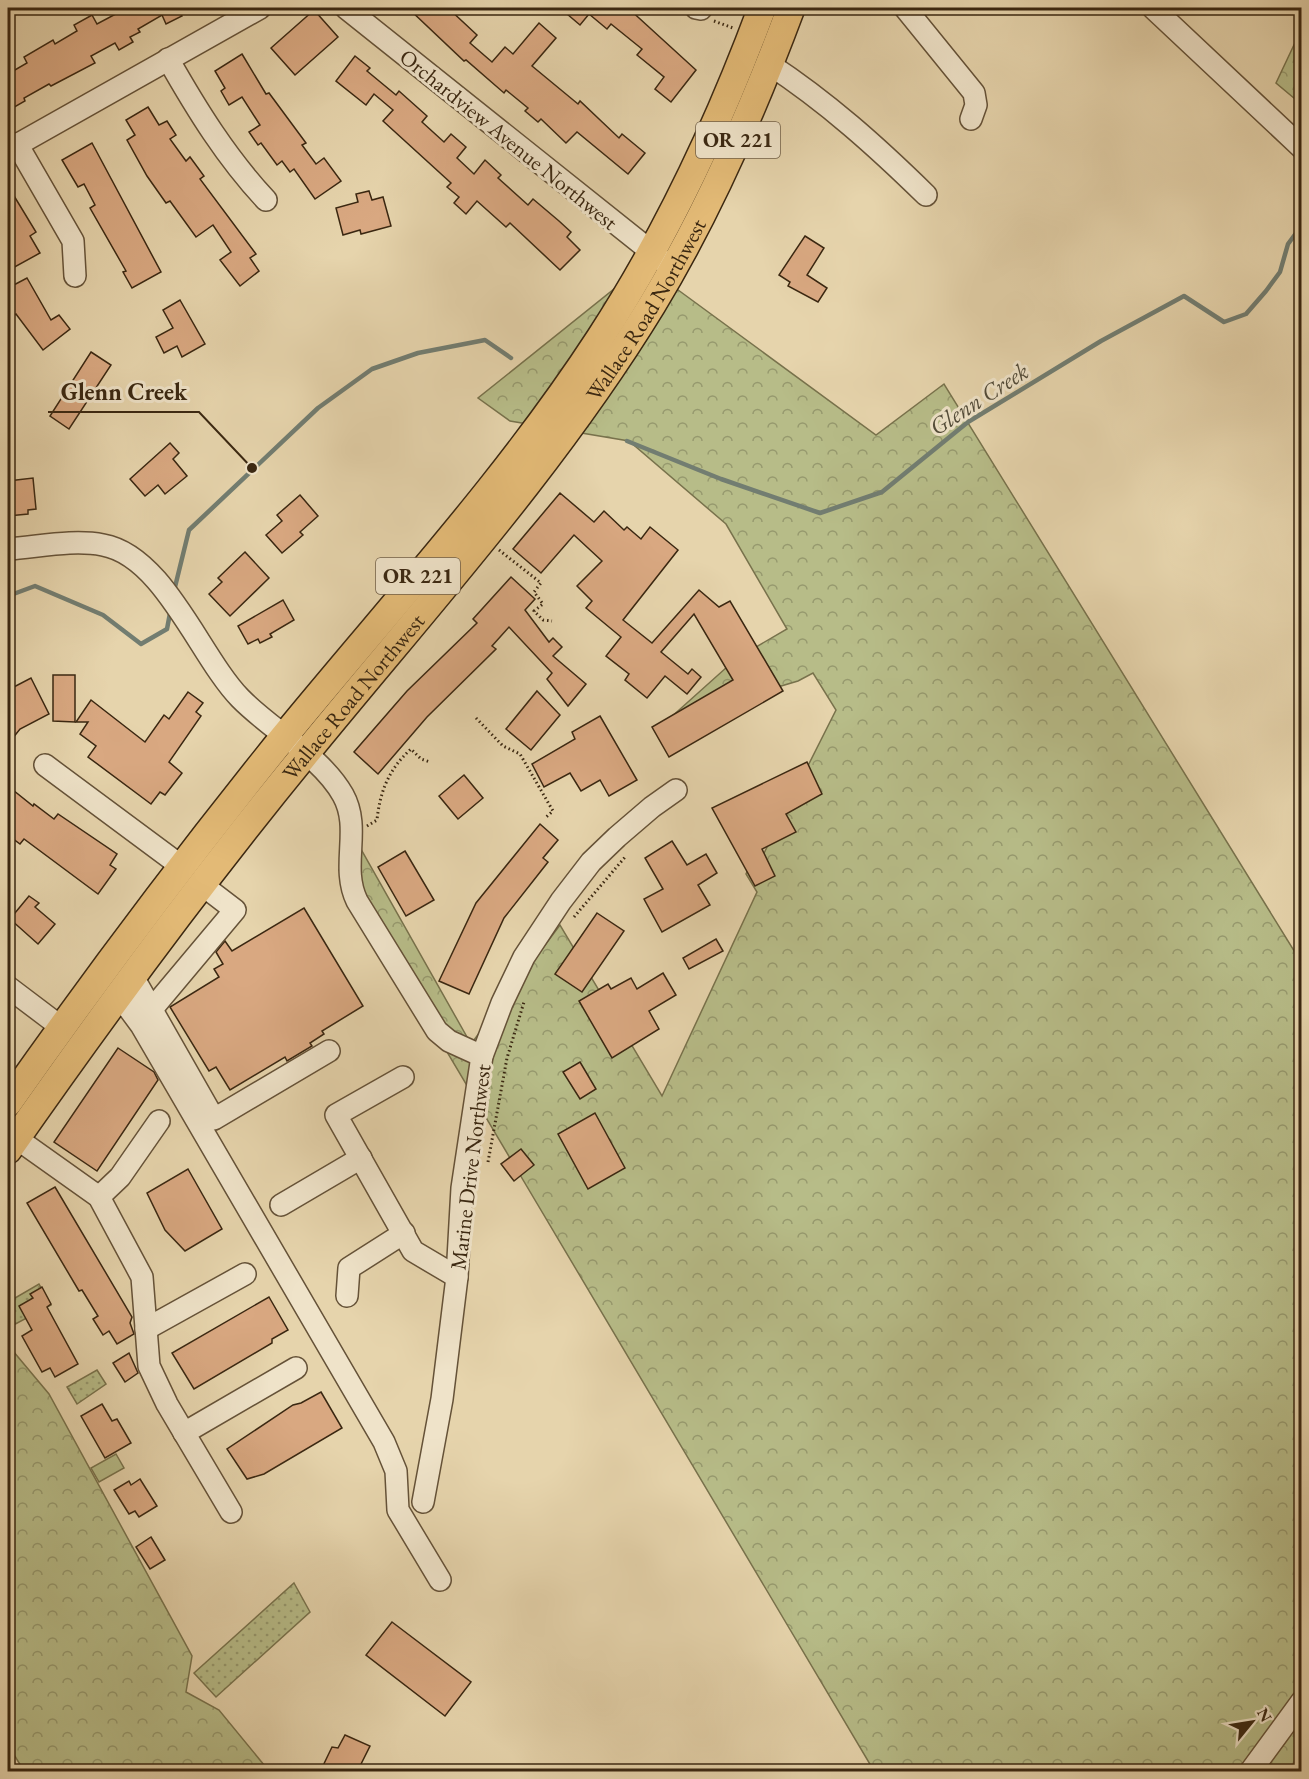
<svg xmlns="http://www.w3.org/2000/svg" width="1309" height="1779" viewBox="0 0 1309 1779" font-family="'EB Garamond',serif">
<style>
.green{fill:#b7bc88;stroke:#78724c;stroke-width:1.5}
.forest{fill:url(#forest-crowns);stroke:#78724c;stroke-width:1.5}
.garden{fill:url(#garden-dots);stroke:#78724c;stroke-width:1.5}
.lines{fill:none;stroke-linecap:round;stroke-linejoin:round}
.stream{stroke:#727d71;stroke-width:4.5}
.building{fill:#d9a881;stroke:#3a2711;stroke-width:1.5}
.minor-casing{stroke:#655238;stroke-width:24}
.major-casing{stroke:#3a2711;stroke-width:30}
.path{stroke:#3a2711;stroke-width:3;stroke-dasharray:1.5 3;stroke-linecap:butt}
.minor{stroke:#efe3c9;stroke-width:21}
.major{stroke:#e3ba76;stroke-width:27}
.labels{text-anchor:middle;stroke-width:6;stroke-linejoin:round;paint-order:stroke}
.shield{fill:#efe3c9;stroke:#705f48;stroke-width:1.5}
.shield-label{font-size:21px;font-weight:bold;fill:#3a2711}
.street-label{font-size:22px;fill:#3a2711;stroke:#efe3c9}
.water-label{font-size:24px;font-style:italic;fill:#524b39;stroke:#efe3c9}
.leader{fill:none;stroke:#3a2711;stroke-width:2}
.callout-dot{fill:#3a2711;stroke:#efe3c9;stroke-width:2}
.callout-label{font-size:24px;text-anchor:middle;font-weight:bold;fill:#3a2711;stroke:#efe3c9;stroke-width:6;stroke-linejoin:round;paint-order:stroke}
</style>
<defs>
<pattern id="forest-crowns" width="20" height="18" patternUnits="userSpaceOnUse" patternTransform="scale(1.5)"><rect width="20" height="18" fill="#b7bc88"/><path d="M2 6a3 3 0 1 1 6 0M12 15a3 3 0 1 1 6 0" fill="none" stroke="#96996e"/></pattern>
<pattern id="garden-dots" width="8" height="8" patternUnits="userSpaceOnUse" patternTransform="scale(1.5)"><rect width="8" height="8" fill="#b7bc88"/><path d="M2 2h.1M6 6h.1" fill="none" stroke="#96996e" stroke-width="1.8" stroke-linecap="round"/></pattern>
</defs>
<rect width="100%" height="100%" fill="#e6d4ac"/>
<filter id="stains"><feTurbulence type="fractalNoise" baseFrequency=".00333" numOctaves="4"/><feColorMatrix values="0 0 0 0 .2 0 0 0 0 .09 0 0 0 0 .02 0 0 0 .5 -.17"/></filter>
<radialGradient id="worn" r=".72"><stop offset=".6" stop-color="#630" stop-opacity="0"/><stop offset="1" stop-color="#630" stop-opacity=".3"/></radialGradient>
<path class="green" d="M 116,1454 L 124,1468 L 99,1482 L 91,1468 Z"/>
<g class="forest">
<path d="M 1301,30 L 1301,104 L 1276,83 Z"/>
<path d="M 644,265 L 876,435 L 944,384 L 1301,962 L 1301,1771 L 874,1771 L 339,870 L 358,844 L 471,1044 L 560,925 L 662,1096 L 757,892 L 746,874 L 750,865 L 758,865 L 836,710 L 813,673 L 798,681 L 669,719 L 737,658 L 787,629 L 726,524 L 629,441 L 510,421 L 478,398 Z"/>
<path d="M 8,1345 L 49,1394 L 192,1656 L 186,1692 L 219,1710 L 269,1771 L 24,1771 L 8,1745 Z"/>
</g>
<g class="garden">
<path d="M 39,1284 L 51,1305 L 8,1328 L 8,1298 L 10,1301 Z"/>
<path d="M 97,1370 L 106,1384 L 77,1404 L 67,1387 Z"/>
<path d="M 294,1583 L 310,1612 L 216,1697 L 194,1673 Z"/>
</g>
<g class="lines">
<g class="stream">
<path d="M 627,441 L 721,479 L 820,513 L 882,492 L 968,422 L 1101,341 L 1184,296 L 1224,322 L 1246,314 L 1266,291 L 1280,272 L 1288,244 L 1302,225"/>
<path d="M 174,591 L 189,530 L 318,408 L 372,369 L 418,353 L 485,340 L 511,358"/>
<path d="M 8,596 L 35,586 L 103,615 L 141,644 L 167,629 L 171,608"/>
</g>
</g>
<g class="building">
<path d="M 127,8 L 177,8 L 182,16 L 166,24 L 162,15 L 138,29 L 140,32 L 130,37 L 133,42 L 119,50 L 115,43 L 91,56 L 95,63 L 51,86 L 49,84 L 24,98 L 25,101 L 11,109 L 8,102 L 8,74 L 27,63 L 24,57 L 53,40 L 55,44 L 77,31 L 74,25 L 92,15 L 97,24 Z"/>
<path d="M 408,8 L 448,8 L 477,35 L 470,43 L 492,62 L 505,47 L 513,54 L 539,23 L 556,38 L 532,66 L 578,104 L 580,101 L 619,138 L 622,134 L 645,153 L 628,174 L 577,132 L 566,143 L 541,119 L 538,122 L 525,111 L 528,108 L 506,90 L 504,93 L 466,60 L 464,61 Z"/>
<path d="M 560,8 L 628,8 L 696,70 L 671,102 L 655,89 L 664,77 L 637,55 L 642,49 L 611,24 L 607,29 L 589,14 L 580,25 Z"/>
<path d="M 314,10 L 338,37 L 295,75 L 271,48 Z"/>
<path d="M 242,54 L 266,94 L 269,93 L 306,143 L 302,145 L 316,164 L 324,158 L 341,181 L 315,199 L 294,169 L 290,172 L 282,161 L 277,165 L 261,143 L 258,145 L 249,132 L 260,125 L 242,97 L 229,105 L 221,91 L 225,88 L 215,71 Z"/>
<path d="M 355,56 L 370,68 L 367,71 L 396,95 L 399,91 L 427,116 L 422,122 L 444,142 L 451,134 L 466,147 L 457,158 L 474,174 L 485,160 L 501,175 L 498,178 L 528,205 L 533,199 L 559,221 L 571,232 L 567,237 L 580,250 L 560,270 L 510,223 L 506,227 L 477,201 L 466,214 L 454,203 L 459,197 L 447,187 L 451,183 L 383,121 L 393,110 L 374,94 L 366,105 L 336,81 Z"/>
<path d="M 148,107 L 159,125 L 167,121 L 176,135 L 170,139 L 186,161 L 190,157 L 204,176 L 200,179 L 256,254 L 250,258 L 259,271 L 240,286 L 220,260 L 231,252 L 213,225 L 196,237 L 170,201 L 166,203 L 147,176 L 127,140 L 135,135 L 126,120 Z"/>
<path d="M 92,143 L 161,272 L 132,288 L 123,272 L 126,271 L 90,208 L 95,205 L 84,184 L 78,187 L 62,160 Z"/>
<path d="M 8,186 L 36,232 L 30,236 L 40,253 L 11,269 L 8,263 Z"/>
<path d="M 369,191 L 372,200 L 383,197 L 391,226 L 361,234 L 360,230 L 343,235 L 336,208 L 358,202 L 356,194 Z"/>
<path d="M 805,236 L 824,248 L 807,275 L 827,288 L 818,302 L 788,286 L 790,282 L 779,275 Z"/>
<path d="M 27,278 L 51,320 L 59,315 L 70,329 L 43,350 L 16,314 L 11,317 L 8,311 L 8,288 Z"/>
<path d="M 180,300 L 205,344 L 182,357 L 177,346 L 164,353 L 156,337 L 173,328 L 163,310 Z"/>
<path d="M 91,352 L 111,365 L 69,429 L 50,416 Z"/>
<path d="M 170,443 L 179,453 L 173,459 L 187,476 L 165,494 L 158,485 L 145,496 L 130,479 Z"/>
<path d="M 33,478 L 36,509 L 28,510 L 28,514 L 8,516 L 8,481 Z"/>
<path d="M 560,493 L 594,522 L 604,511 L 624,530 L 627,527 L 641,539 L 650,527 L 678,550 L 623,620 L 652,643 L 699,590 L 719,607 L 730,601 L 783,691 L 669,757 L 652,727 L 733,680 L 694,614 L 661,652 L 688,674 L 692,669 L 701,677 L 687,694 L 665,676 L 647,698 L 625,680 L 629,674 L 606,656 L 621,637 L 586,608 L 592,601 L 577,586 L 602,561 L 574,535 L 541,573 L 513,549 Z"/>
<path d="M 300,495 L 318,516 L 300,532 L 303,535 L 282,553 L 266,535 L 282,521 L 277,515 Z"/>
<path d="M 245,552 L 269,578 L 230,616 L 209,594 L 222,582 L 218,578 Z"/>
<path d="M 511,577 L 535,599 L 525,610 L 549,642 L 553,638 L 562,647 L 553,656 L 586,684 L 568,706 L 547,679 L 552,673 L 509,627 L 492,646 L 496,649 L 427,717 L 378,774 L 354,752 L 407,691 L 477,623 L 473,619 Z"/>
<path d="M 283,600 L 294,620 L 270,634 L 272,637 L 260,643 L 258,639 L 248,644 L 238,626 Z"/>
<path d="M 53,675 L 75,675 L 75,722 L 53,721 Z"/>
<path d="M 31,678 L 49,714 L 20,729 L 8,744 L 8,690 Z"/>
<path d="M 537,691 L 560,715 L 531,750 L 506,729 Z"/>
<path d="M 188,692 L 203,703 L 196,712 L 201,716 L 169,762 L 182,773 L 165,795 L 160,792 L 151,804 L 88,757 L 96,746 L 80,734 L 88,722 L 76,722 L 91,700 L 145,742 L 164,715 L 169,719 Z"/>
<path d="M 600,716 L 637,780 L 609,796 L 600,780 L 581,791 L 570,773 L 544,787 L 532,764 L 575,739 L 572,732 Z"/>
<path d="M 807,762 L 822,794 L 786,814 L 796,832 L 762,849 L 775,876 L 755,886 L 712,808 Z"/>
<path d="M 464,775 L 483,798 L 458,819 L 439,796 Z"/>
<path d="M 8,786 L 33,806 L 34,804 L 54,819 L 58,814 L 117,854 L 110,865 L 116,869 L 98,894 L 24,839 L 20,844 L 8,835 Z"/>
<path d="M 540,824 L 558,840 L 543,858 L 548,862 L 504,918 L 469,994 L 439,981 L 476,903 Z"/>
<path d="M 672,841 L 687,865 L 706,854 L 717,873 L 698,885 L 710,905 L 662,932 L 644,899 L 663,889 L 645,858 Z"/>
<path d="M 405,851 L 434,900 L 406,916 L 378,867 Z"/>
<path d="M 29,896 L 39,903 L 35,907 L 55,924 L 38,944 L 10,919 Z"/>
<path d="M 304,908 L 363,1006 L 322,1031 L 324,1034 L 310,1043 L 312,1046 L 287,1061 L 285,1057 L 230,1090 L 216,1067 L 209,1071 L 170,1007 L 219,977 L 214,969 L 223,964 L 216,952 L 225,941 L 232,951 Z"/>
<path d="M 597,913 L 624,931 L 582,992 L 555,974 Z"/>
<path d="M 716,939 L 723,951 L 689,969 L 683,958 Z"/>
<path d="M 663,973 L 676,995 L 649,1011 L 659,1029 L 612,1058 L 579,1001 L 608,984 L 611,989 L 631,978 L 637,989 Z"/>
<path d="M 118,1048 L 154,1072 L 158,1080 L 97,1171 L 54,1142 Z"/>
<path d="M 580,1062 L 596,1089 L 580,1099 L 563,1072 Z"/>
<path d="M 595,1113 L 625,1168 L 588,1189 L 558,1134 Z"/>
<path d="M 521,1149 L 534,1165 L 514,1181 L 501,1164 Z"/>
<path d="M 188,1169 L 222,1229 L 185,1251 L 165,1230 L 147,1193 Z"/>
<path d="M 55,1187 L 132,1317 L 130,1323 L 134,1334 L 117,1344 L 109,1331 L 103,1335 L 93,1319 L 98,1316 L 82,1290 L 79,1291 L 27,1203 Z"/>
<path d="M 42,1287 L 51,1304 L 47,1307 L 78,1364 L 55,1377 L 50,1368 L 42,1372 L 22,1336 L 32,1330 L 19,1306 L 33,1298 L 30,1294 Z"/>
<path d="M 269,1297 L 288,1330 L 272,1339 L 272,1343 L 194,1389 L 172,1353 Z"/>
<path d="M 129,1353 L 138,1373 L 125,1382 L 113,1363 Z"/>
<path d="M 321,1392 L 342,1428 L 264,1474 L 247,1479 L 227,1449 L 293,1405 L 301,1403 Z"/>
<path d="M 102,1404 L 112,1421 L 117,1419 L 131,1443 L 105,1458 L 81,1416 Z"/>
<path d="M 140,1479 L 157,1506 L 139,1517 L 135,1511 L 129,1514 L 114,1490 L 129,1481 L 131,1485 Z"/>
<path d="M 151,1537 L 165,1560 L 150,1569 L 136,1547 Z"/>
<path d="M 392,1622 L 471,1682 L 445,1716 L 366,1655 Z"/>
<path d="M 345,1735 L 370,1746 L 357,1772 L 320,1772 L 332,1747 L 338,1748 Z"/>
</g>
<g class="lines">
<defs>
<g id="minor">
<path d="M 346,8 L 663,261"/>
<path d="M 696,8 L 701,9"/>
<path d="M 905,8 L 974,93 L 976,105 L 971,119"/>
<path d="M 1153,8 L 1302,148"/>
<path d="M 168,59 C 197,110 226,157 266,200"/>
<path d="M 769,64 C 827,102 877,147 926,195"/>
<path d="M 17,144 L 73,241 L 75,276"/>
<path d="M 8,150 L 260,8"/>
<path d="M 8,549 C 38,547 73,539 103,545 C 164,556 200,657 240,698 C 271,730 321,756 343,795 C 362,829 340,866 357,901 L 437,1031 L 449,1041 L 482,1056"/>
<path d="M 45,765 L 181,866"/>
<path d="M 132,975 L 214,1119 L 329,1051"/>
<path d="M 8,987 L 61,1027"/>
<path d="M 118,994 L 141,1025 L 384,1442 L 396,1471 L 398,1510 L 440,1580"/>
<path d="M 152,1009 L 235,910 L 201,884"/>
<path d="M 403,1077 L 336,1115 L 413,1251 L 457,1277"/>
<path d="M 16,1138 L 99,1197 L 142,1277 L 149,1366 L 167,1404 L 231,1512"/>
<path d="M 99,1197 L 120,1177 L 159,1121"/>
<path d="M 281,1205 L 361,1158"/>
<path d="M 347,1296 L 349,1268 L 404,1233"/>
<path d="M 146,1329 L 245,1274"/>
<path d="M 184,1433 L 296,1368"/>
<path d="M 423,1502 L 442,1399 L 457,1277 L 462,1188 L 482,1056 L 502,1003 L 524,957 L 561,901 L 591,862 L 617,837 L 652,807 L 676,790"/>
<path d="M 1250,1772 L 1302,1701"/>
</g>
<g id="major">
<path d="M 8,1103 C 96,978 187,857 283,738 C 390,607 507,481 600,338 C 667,235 719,124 762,8"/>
<path id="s1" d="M 8,1150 C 103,1014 201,881 306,753 C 425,607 553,467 652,305 C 709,211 753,110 791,8"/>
</g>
</defs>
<use href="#minor" class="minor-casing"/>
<use href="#major" class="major-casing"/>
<g class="path">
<path d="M 8,18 L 27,8"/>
<path d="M 714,21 L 733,28"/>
<path d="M 499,550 L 541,583 L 534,592 L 543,604 L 534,611 L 543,620 L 552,621"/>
<path d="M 476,718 L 503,746 L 520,754 L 553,811 L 545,818"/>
<path d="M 367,826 L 377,820 C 380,791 389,769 411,749 L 421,759 L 430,762"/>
<path d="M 574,917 L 626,856"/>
<path d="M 488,1162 L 507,1058 L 524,1002"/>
</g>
<use href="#minor" class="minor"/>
<use href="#major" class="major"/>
</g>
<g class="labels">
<g class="shield">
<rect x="696" y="122" width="84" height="36" rx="4.5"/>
<rect x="376" y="558" width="84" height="36" rx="4.5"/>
</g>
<g class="shield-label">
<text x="738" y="147">OR 221</text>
<text x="418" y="583">OR 221</text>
</g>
<g class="street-label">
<text transform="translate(509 139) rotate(39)" y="8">Orchardview Avenue Northwest</text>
<text dy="8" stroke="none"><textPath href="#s1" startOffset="1056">Wallace Road Northwest</textPath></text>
<text dy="8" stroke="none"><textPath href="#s1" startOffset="570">Wallace Road Northwest</textPath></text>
<text transform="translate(470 1167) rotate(-83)" y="8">Marine Drive Northwest</text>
</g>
<g class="water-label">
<text transform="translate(979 399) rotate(-33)" y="8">Glenn Creek</text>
</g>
</g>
<path class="leader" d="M252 468L199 412H48"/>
<circle class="callout-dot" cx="252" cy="468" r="6"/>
<g class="callout-label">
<text x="124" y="400">Glenn Creek</text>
</g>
<rect width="1309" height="1779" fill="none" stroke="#e6d4ac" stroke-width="30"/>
<rect x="9" y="9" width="1291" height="1761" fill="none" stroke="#3a2711" stroke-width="3"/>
<rect x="15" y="15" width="1279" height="1749" fill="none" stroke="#3a2711" stroke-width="1.5"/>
<g transform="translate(1252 1722) rotate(60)" stroke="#efe3c9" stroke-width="4.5" paint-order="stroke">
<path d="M0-4.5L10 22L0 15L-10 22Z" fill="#3a2711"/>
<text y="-9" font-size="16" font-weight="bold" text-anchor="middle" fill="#3a2711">N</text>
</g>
<rect width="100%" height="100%" filter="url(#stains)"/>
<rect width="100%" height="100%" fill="url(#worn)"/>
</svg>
